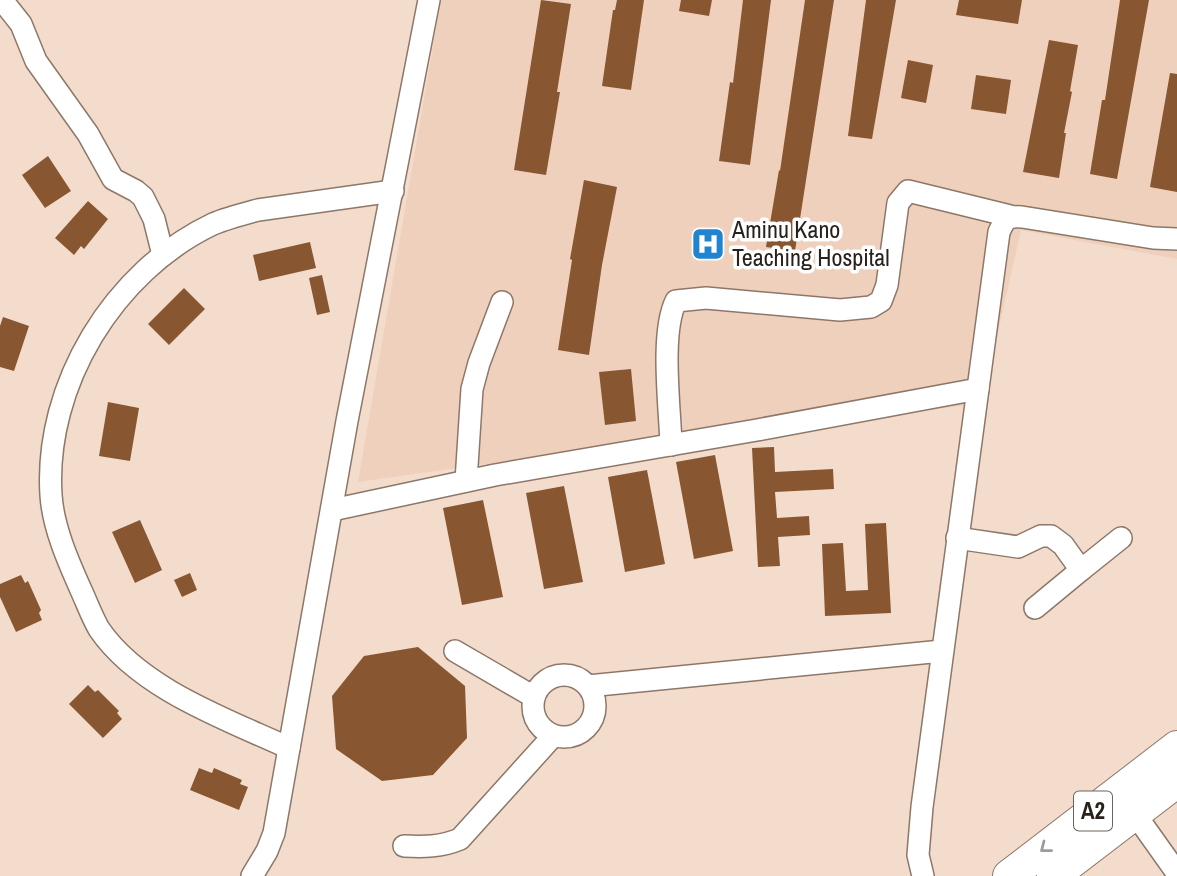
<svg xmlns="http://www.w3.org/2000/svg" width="1177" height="876" viewBox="0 0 1177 876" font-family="'Archivo Narrow',sans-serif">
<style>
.built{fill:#efd0bc}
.building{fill:#885631}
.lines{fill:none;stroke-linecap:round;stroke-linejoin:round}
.minor-casing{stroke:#8d7769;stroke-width:24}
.highway-casing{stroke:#8d7769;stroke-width:34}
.minor{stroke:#fff;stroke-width:21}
.highway{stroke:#fff;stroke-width:32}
.oneway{stroke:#9f9b98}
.labels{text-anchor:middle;stroke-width:7;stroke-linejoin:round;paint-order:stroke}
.shield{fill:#fff;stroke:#69645f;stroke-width:2}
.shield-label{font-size:23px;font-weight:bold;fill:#29211b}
.poi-label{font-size:24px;fill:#29211b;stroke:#fff;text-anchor:start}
</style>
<rect width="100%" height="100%" fill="#f4dccc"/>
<path class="built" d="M 441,0 L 1177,0 L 1177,259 L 1021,230 L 982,404 L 704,433 L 358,482 Z"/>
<g class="building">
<path d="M 541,0 L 571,4 L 557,92 L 560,92 L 546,175 L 514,170 Z"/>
<path d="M 617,0 L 644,0 L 631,90 L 602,86 L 613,10 L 615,10 Z"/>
<path d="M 681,0 L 712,0 L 709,16 L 679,11 Z"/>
<path d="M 743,0 L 771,0 L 750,165 L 719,161 L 730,82 L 733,83 Z"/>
<path d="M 805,0 L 834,0 L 795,251 L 766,247 L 779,170 L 780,171 Z"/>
<path d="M 866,0 L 896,0 L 872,139 L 848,136 Z"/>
<path d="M 959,0 L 1022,0 L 1018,24 L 956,15 Z"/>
<path d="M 1120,0 L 1149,0 L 1117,179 L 1090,174 L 1102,100 L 1105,100 Z"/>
<path d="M 1049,40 L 1078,45 L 1070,91 L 1072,92 L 1064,133 L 1066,133 L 1059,178 L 1023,172 Z"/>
<path d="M 908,60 L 933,65 L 926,103 L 901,98 Z"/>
<path d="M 1170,73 L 1177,74 L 1177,192 L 1150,187 Z"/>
<path d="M 976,75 L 1011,80 L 1006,114 L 971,109 Z"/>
<path d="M 48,156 L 71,191 L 45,208 L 22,175 Z"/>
<path d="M 584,180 L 617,187 L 602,265 L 589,355 L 558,350 L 572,260 L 570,259 Z"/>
<path d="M 88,201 L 108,219 L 84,249 L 81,246 L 74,255 L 55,238 Z"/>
<path d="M 310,242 L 316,268 L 259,281 L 253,255 Z"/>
<path d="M 322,275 L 330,312 L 317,315 L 309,278 Z"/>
<path d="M 184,288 L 205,309 L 169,345 L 148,324 Z"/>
<path d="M 3,317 L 29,326 L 14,371 L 0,367 L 0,326 Z"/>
<path d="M 631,369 L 636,421 L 605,425 L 599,372 Z"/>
<path d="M 108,402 L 139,408 L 130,461 L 99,456 Z"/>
<path d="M 774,447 L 775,472 L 833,469 L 834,489 L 775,492 L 777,518 L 809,516 L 810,535 L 778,537 L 780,566 L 758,567 L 752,448 Z"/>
<path d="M 715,455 L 733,551 L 694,559 L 676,462 Z"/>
<path d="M 647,470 L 665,564 L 625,572 L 608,477 Z"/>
<path d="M 564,486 L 583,582 L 544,589 L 526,493 Z"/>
<path d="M 483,500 L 503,597 L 462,605 L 443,508 Z"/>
<path d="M 140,520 L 162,570 L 135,583 L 112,532 Z"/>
<path d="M 886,523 L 891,613 L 825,616 L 822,544 L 843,543 L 846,591 L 868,590 L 865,524 Z"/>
<path d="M 190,573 L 197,590 L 182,597 L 174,580 Z"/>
<path d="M 21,575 L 25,583 L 28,581 L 41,610 L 39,613 L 42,620 L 16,632 L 0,597 L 0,584 Z"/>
<path d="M 418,647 L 465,686 L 467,738 L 433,775 L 382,781 L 336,749 L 332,696 L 364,656 Z"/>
<path d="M 88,685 L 95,692 L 98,690 L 119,711 L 117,713 L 122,719 L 103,738 L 69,704 Z"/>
<path d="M 199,768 L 212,773 L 214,768 L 242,780 L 240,784 L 248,787 L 239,810 L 190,790 Z"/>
</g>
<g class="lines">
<defs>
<g id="minor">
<path d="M 2,0 L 21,24 L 36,61 L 88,134 L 113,179 L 136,191 L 143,197 L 154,219 L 163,255"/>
<path d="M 671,445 C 670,408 660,333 676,301 L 706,298 L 840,310 L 871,307 L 881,301 L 887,285 L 898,203 L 908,191 L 1010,216"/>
<path d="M 466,481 L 472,389 L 479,363 L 502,302"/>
<path d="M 332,510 L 495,475 L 757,430 L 978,389"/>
<path d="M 957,538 L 1018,547 L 1041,536 L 1051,536 L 1063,545 L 1081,570 L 1121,538"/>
<path d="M 1035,608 L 1081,570"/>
<path d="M 455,651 L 534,697"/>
<circle cx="564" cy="706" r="31"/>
<path d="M 588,686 L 942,651"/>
<path d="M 289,748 C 226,719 140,689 99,629 C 92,617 87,603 81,590 C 68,561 53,527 51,495 C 44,385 114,271 213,224 C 227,218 243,214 258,210 L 393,191"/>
<path d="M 1135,814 L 1177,873"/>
<path d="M 404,846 C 424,847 441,847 460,839 L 553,736"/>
<path d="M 252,876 L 267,851 L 274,833 L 347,421 L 429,0"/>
<path d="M 923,876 L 918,855 L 922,807 L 999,232 C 1005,219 1007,216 1022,217 L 1153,238 L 1177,239"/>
</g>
<g id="highway">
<path d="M 1009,876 L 1177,747"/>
<path d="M 1053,876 L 1177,781"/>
</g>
</defs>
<use href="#minor" class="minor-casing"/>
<use href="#highway" class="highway-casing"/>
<use href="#minor" class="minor"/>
<use href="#highway" class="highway"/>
</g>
<defs><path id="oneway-chevron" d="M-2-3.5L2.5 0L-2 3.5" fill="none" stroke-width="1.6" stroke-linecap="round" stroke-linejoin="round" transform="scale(1.75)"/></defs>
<use class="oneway" href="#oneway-chevron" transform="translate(1045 848) rotate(142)"/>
<defs>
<symbol id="hospital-square" viewBox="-11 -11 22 22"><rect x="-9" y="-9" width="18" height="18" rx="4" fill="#2184d0" stroke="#fff"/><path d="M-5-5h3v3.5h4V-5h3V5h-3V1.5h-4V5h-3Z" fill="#fff"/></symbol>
</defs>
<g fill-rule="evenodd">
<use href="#hospital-square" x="689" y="225" width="38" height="38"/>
</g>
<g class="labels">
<rect class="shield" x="1074" y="791.5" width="38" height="39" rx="5"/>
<g class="shield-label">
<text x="1093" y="819">A2</text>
</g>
<g class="poi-label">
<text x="732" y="238">Aminu Kano<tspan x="732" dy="28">Teaching Hospital</tspan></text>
</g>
</g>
</svg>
